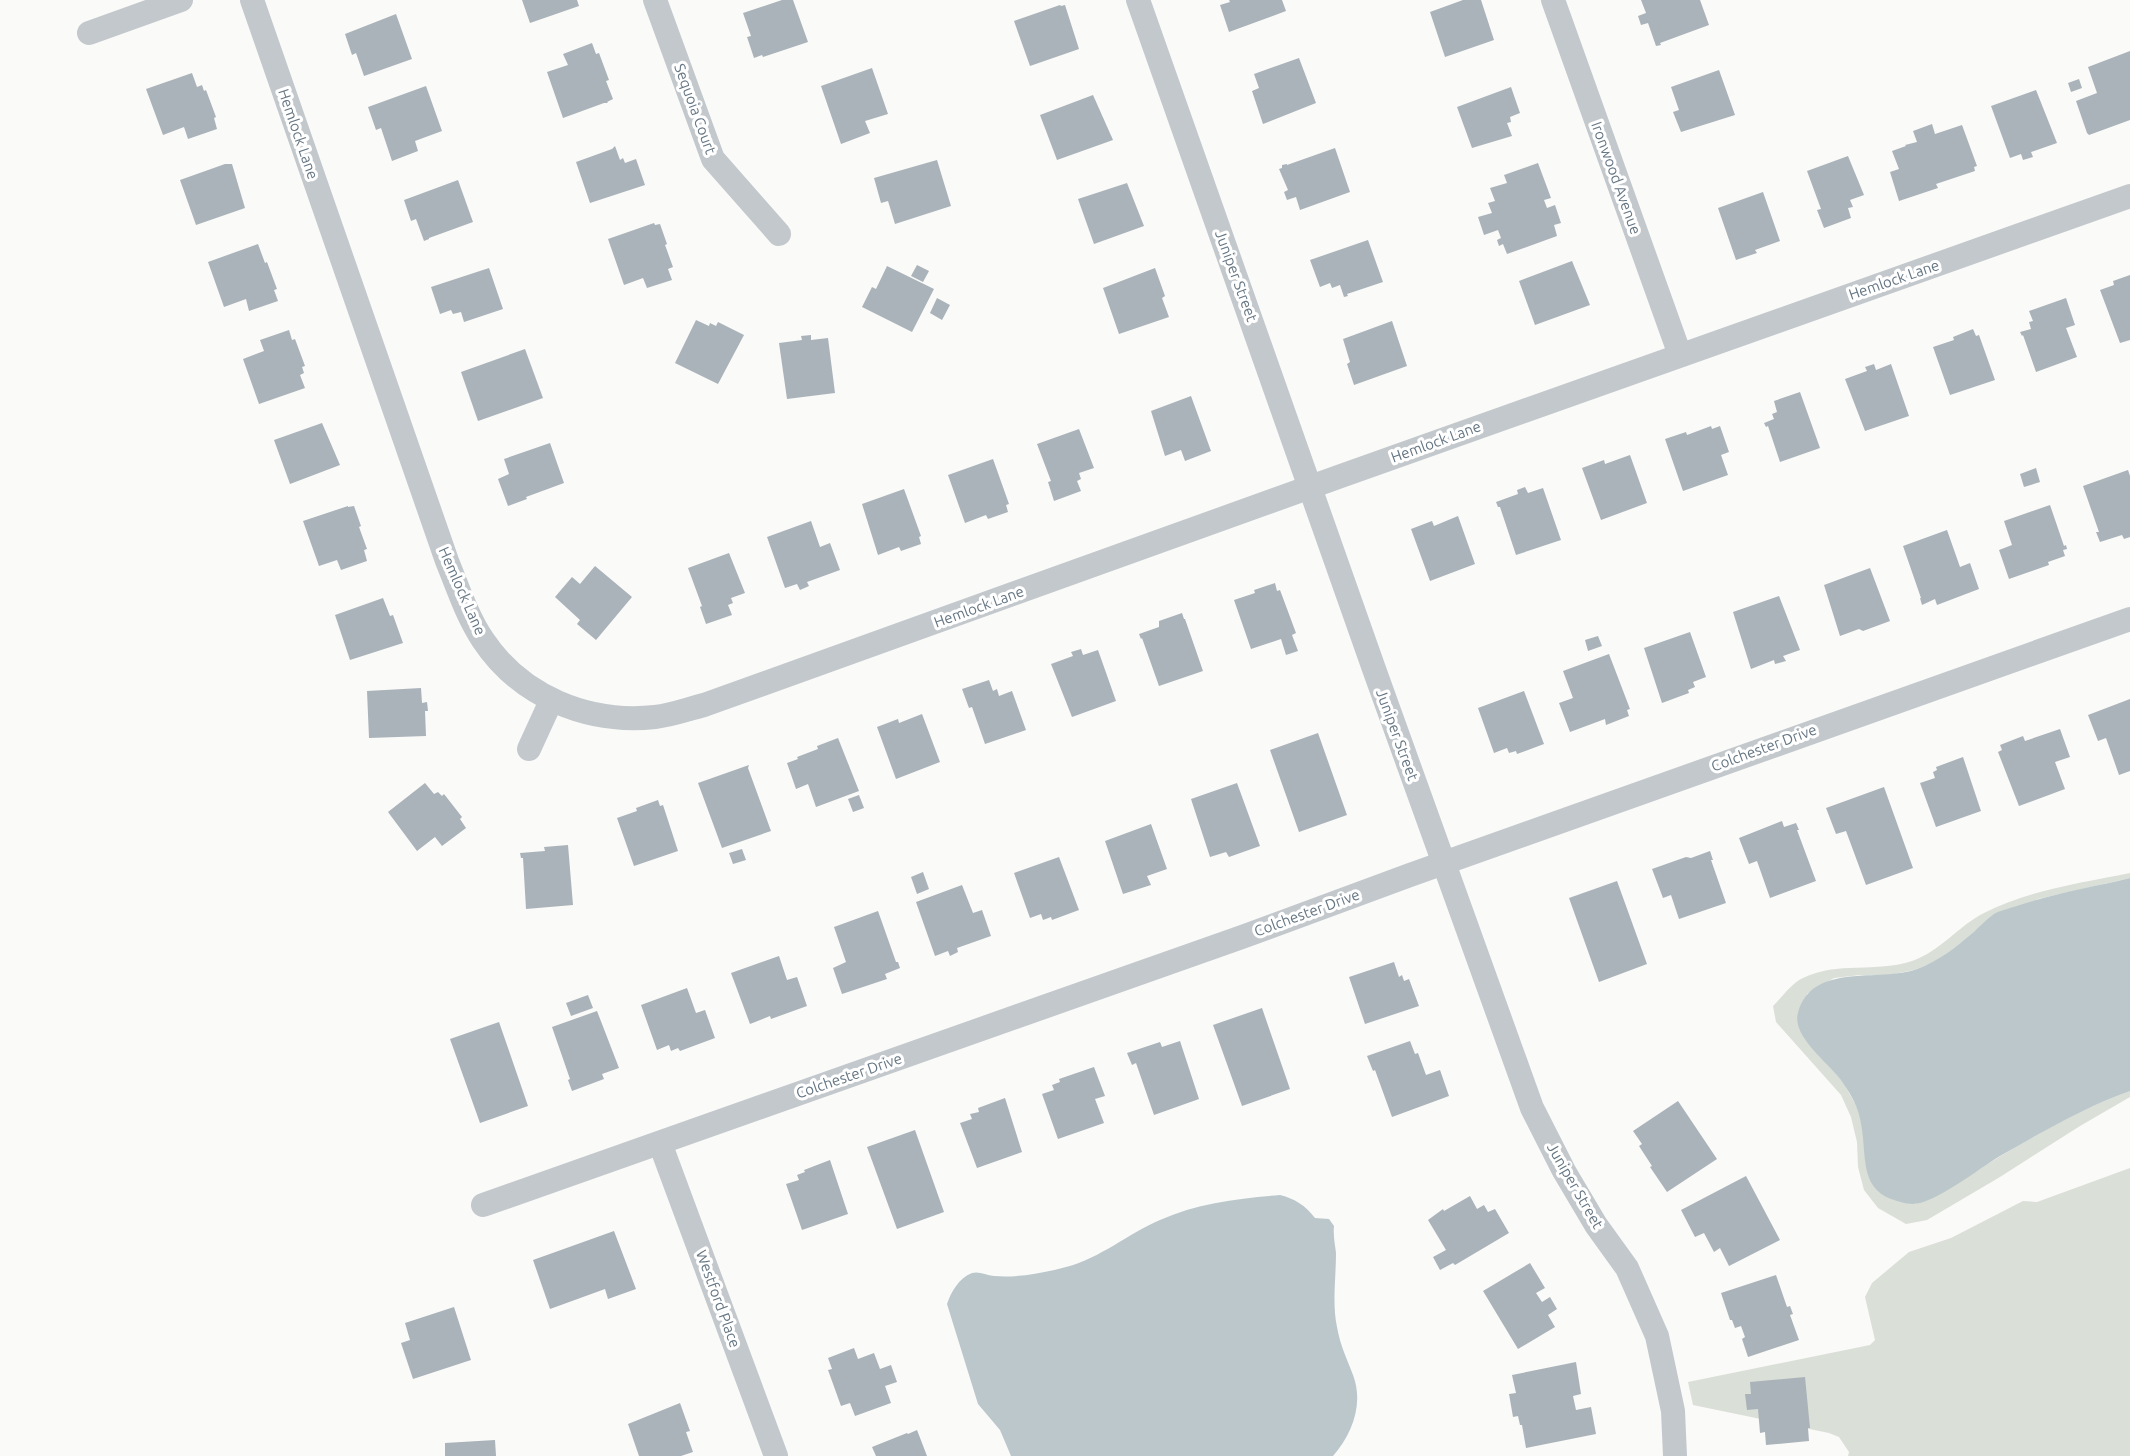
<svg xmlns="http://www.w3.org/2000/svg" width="2130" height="1456" viewBox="0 0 2130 1456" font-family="Ubuntu,sans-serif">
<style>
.green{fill:#dadfd7}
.water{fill:#bbc7cb}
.building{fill:#aab3b9}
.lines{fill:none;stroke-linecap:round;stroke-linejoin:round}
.minor{stroke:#c3c8cc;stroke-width:24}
.labels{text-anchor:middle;stroke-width:6;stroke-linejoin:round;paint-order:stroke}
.street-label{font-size:15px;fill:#657683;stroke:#fff}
</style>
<rect width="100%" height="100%" fill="#fafaf8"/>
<g class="green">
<path d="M 2130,873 L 2130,878 L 2038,899 L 1961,943 L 1937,961 L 1914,970 L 1889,975 L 1860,975 L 1834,978 L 1807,994 L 1827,1063 L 1843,1082 L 1859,1111 L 1864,1139 L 1866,1165 L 1915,1204 C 1946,1193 1971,1174 1999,1157 C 2041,1132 2084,1107 2130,1091 L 2130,1097 L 2080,1126 L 2000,1177 L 1927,1220 L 1906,1224 L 1878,1208 L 1864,1190 L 1858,1167 L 1857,1142 L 1851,1117 L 1841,1095 L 1776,1022 L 1773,1006 C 1782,997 1792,983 1803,978 C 1837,961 1877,973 1912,961 C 1941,951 1958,926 1984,913 C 2029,890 2081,883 2130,873 Z"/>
<path d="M 2130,1168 L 2130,1456 L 1848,1456 L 1849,1452 L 1839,1437 L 1829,1433 L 1693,1405 L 1688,1382 L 1870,1345 L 1875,1340 L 1865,1297 L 1872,1283 L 1909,1252 L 1951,1238 L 2023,1201 L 2037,1202 Z"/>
</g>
<g class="water">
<path d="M 2130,878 L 2130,1091 C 2085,1107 2042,1132 2000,1156 C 1980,1168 1934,1204 1913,1204 C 1905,1204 1898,1201 1891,1199 C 1859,1187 1867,1153 1861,1124 C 1859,1109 1852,1096 1843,1083 C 1832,1065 1791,1037 1798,1013 C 1812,961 1880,983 1917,969 C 1939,961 1956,947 1974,932 C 1980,926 1987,919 1994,914 C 2001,910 2012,908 2020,905 C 2056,893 2093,887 2130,878 Z"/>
<path d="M 1280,1195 C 1295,1199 1305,1205 1315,1218 L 1329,1219 L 1334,1226 C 1333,1236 1335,1244 1336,1253 C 1336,1278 1332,1303 1337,1327 C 1340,1345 1347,1359 1353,1375 C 1364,1404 1352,1434 1333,1456 L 1011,1456 L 1000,1430 L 978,1404 L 947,1304 C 951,1292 959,1278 972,1273 C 979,1271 986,1275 994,1276 C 1018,1278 1043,1273 1066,1267 C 1101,1258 1127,1234 1160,1220 C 1197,1203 1240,1198 1280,1195 Z"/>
</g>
<g class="building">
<path d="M 522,0 L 577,0 L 579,6 L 530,23 Z"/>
<path d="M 782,0 L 793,0 L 808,42 L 763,57 L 762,55 L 754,58 L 747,37 L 751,36 L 743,13 Z"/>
<path d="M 1229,0 L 1282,0 L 1286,11 L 1229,32 L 1220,5 L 1230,2 Z"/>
<path d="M 1463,0 L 1481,0 L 1494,40 L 1445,57 L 1430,12 Z"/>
<path d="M 1641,0 L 1700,0 L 1709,25 L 1660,43 L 1661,45 L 1656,46 L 1648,23 L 1641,25 L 1638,16 L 1646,13 Z"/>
<path d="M 1060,5 L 1061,6 L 1065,5 L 1079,49 L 1030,66 L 1014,21 Z"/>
<path d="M 396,14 L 412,59 L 364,76 L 356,53 L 352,55 L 345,34 Z"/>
<path d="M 592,43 L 596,54 L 599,53 L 609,80 L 606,81 L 613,99 L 607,102 L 608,103 L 604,103 L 563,118 L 547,72 L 568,65 L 563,54 Z"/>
<path d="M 2130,51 L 2130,120 L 2089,135 L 2087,133 L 2076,101 L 2097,93 L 2088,67 Z"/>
<path d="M 1299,58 L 1316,103 L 1263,124 L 1252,91 L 1259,88 L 1254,74 Z"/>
<path d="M 872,68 L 888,114 L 865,121 L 870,133 L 841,144 L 821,86 Z"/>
<path d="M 1719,70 L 1735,115 L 1681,132 L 1673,112 L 1679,110 L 1671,87 Z"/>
<path d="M 192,73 L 197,87 L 202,85 L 204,91 L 206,90 L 216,117 L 214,118 L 217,129 L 188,139 L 184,127 L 163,135 L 146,89 Z"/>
<path d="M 2079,79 L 2082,88 L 2071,92 L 2068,83 Z"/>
<path d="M 426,86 L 442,131 L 415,141 L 418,151 L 392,161 L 381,128 L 376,130 L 368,107 Z"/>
<path d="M 1511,87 L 1520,113 L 1510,117 L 1511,122 L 1507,123 L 1512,136 L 1472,148 L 1457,107 Z"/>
<path d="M 2036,90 L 2057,143 L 2031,152 L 2033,157 L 2023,160 L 2021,154 L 2010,158 L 1991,106 Z"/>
<path d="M 1093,95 L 1113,140 L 1057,160 L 1040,115 Z"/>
<path d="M 1932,124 L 1935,134 L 1962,125 L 1977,166 L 1974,167 L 1975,171 L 1936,184 L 1938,188 L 1899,201 L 1890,172 L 1899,169 L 1892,151 L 1906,146 L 1905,145 L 1917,142 L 1913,131 Z"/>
<path d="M 615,146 L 620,160 L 623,158 L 625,163 L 636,159 L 645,185 L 590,203 L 576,162 L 612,149 Z"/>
<path d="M 1335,148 L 1350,192 L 1300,210 L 1296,197 L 1287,200 L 1284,192 L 1288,190 L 1279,169 L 1282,168 L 1282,165 L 1287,164 L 1287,165 Z"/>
<path d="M 1848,156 L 1864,195 L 1850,200 L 1853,207 L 1848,208 L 1851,218 L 1824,228 L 1817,210 L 1821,209 L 1807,171 Z"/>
<path d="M 937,160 L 951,206 L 895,224 L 888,201 L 881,203 L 874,178 Z"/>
<path d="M 1538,163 L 1551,198 L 1544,200 L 1547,208 L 1555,205 L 1561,223 L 1554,225 L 1557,236 L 1507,254 L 1503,244 L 1499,246 L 1497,240 L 1501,238 L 1498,230 L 1484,235 L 1478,217 L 1492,213 L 1488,203 L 1495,201 L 1490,188 L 1507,183 L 1504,175 Z"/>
<path d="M 225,164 L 232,164 L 245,208 L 196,225 L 180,180 Z"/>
<path d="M 458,180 L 473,222 L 429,238 L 429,239 L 424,241 L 416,219 L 411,221 L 404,200 Z"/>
<path d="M 1127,183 L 1144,226 L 1094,244 L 1078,199 Z"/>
<path d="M 1763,192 L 1780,241 L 1755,250 L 1757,253 L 1736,260 L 1718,208 Z"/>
<path d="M 654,223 L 655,225 L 660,224 L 667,244 L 665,245 L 673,267 L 668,269 L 672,280 L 647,288 L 643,278 L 624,285 L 608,239 Z"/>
<path d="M 1368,240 L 1383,282 L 1347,294 L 1348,296 L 1344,297 L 1340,285 L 1332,288 L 1330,283 L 1320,287 L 1310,260 Z"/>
<path d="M 258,244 L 265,263 L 267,262 L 277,289 L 274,290 L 278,301 L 249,311 L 246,299 L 224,307 L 208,262 Z"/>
<path d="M 1572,261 L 1590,305 L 1535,325 L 1519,281 Z"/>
<path d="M 917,265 L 929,271 L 923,282 L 911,276 Z"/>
<path d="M 887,266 L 934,289 L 912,332 L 862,307 L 872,287 L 876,289 Z"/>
<path d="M 489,268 L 503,309 L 464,322 L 461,312 L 453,314 L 451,310 L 440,314 L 431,287 Z"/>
<path d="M 1155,268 L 1165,296 L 1162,298 L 1169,317 L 1119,334 L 1103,288 Z"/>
<path d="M 2130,275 L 2130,340 L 2120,343 L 2100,290 L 2114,285 L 2113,281 Z"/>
<path d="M 937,298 L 950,305 L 942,320 L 930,313 Z"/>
<path d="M 2066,298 L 2075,325 L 2066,328 L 2077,357 L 2036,372 L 2023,335 L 2022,336 L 2020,332 L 2031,329 L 2029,322 L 2033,321 L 2029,311 Z"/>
<path d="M 696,320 L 709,326 L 710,323 L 716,326 L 718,322 L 744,335 L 718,384 L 675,363 Z"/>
<path d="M 1392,321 L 1407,366 L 1354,385 L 1347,364 L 1350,362 L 1343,339 Z"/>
<path d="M 1973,329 L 1976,336 L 1979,335 L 1995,380 L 1950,395 L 1933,347 L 1954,340 L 1953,337 Z"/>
<path d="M 289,330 L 292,340 L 295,339 L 305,366 L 302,367 L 304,373 L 300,375 L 305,388 L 259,404 L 243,359 L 264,351 L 260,340 Z"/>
<path d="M 811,335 L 811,340 L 828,338 L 835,393 L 787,399 L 779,343 L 802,340 L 801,336 Z"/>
<path d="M 525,349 L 543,398 L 478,421 L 461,372 Z"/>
<path d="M 1874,364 L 1876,370 L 1891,364 L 1909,416 L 1865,431 L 1845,379 L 1867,371 L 1865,367 Z"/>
<path d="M 1800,392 L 1820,448 L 1780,462 L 1768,426 L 1766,427 L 1764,423 L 1774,419 L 1772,414 L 1777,412 L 1774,401 Z"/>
<path d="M 1191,396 L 1211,451 L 1185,461 L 1181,450 L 1165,456 L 1151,411 Z"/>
<path d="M 322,423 L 340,465 L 290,484 L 274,440 Z"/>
<path d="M 1711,426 L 1712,429 L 1720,426 L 1729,452 L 1721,455 L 1728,475 L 1683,491 L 1665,439 L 1686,432 L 1687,435 Z"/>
<path d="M 1079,429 L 1094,468 L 1079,473 L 1081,479 L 1077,481 L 1081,491 L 1054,501 L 1048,482 L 1051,481 L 1037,444 Z"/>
<path d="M 550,443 L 564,483 L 526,497 L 527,499 L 508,506 L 498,479 L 509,474 L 504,459 Z"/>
<path d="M 1630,455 L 1647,503 L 1601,520 L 1582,468 L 1604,460 L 1605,464 Z"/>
<path d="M 993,459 L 1009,504 L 1006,505 L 1008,512 L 988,519 L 986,515 L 965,523 L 948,475 Z"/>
<path d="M 2036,468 L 2040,482 L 2024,487 L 2020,474 Z"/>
<path d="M 2128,470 L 2130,476 L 2130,537 L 2124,539 L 2122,535 L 2100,542 L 2096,532 L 2099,532 L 2083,486 Z"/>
<path d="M 1525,487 L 1528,493 L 1543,488 L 1561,540 L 1516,555 L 1500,507 L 1498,507 L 1496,502 L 1518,494 L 1517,490 Z"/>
<path d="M 904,489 L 921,536 L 919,537 L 921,544 L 901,551 L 899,547 L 878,555 L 862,504 Z"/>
<path d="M 2050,505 L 2064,546 L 2066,545 L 2067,549 L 2063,550 L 2065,556 L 2048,562 L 2049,565 L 2009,579 L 1999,550 L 2012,545 L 2004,521 Z"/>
<path d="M 348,506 L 348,507 L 354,506 L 361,526 L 359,527 L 367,549 L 364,550 L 367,561 L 341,570 L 337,560 L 319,566 L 303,521 Z"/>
<path d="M 1458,516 L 1475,564 L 1430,581 L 1411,529 L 1432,521 L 1434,526 Z"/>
<path d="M 811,521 L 820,547 L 830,543 L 840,570 L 807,582 L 809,586 L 800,590 L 797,584 L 785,588 L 767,537 Z"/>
<path d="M 1947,530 L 1960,567 L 1970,563 L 1979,589 L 1937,605 L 1935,599 L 1922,605 L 1920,598 L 1921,598 L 1903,546 Z"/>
<path d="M 729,553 L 745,593 L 731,598 L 733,603 L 728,605 L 732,615 L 706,624 L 700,607 L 702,606 L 688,568 Z"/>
<path d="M 595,566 L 632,597 L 596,640 L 577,624 L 580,620 L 555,597 L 572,577 L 580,584 Z"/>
<path d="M 1870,568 L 1890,621 L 1863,631 L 1859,629 L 1840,636 L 1824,585 Z"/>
<path d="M 1275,583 L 1277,591 L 1280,590 L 1296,633 L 1292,635 L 1298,651 L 1286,655 L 1281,639 L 1251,649 L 1234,600 L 1255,593 L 1254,590 Z"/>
<path d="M 1779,596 L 1800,650 L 1783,656 L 1786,661 L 1775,664 L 1774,660 L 1751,669 L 1733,612 Z"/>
<path d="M 383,598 L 390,616 L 393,615 L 403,643 L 350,660 L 335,615 Z"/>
<path d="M 1182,613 L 1184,619 L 1185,619 L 1203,671 L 1159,686 L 1142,638 L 1141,639 L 1139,634 L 1159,627 L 1159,621 Z"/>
<path d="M 1690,632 L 1706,677 L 1693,682 L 1695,687 L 1688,690 L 1689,693 L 1662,703 L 1644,648 Z"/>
<path d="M 1598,636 L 1602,646 L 1588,651 L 1585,640 Z"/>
<path d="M 1081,649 L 1083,655 L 1098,650 L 1116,701 L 1072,717 L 1051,664 L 1073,656 L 1071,652 Z"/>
<path d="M 1609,654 L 1630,709 L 1627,710 L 1629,716 L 1606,725 L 1605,719 L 1570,732 L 1559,703 L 1573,698 L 1563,671 Z"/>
<path d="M 989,680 L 993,691 L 997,689 L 999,696 L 1012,691 L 1026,730 L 985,744 L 972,707 L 969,708 L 962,689 Z"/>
<path d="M 421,688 L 422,703 L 427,702 L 428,711 L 425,711 L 426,736 L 369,738 L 367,691 Z"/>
<path d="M 1524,691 L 1544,744 L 1517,754 L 1516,751 L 1509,753 L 1507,748 L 1494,753 L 1478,708 Z"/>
<path d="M 2130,699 L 2130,771 L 2119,775 L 2106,738 L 2098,741 L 2088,715 Z"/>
<path d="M 922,714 L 940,762 L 896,779 L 877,727 L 898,719 L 899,723 Z"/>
<path d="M 2060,729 L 2070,757 L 2055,762 L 2065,789 L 2019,806 L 1998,752 L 2002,750 L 2000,745 L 2023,736 L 2025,741 Z"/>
<path d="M 1318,733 L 1347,815 L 1299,832 L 1270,750 Z"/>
<path d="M 838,738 L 859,791 L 816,807 L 808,784 L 796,789 L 787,763 L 798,759 L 797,757 L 818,749 L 817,746 Z"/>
<path d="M 1963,757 L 1981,811 L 1936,827 L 1920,783 L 1935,778 L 1933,772 L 1937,770 L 1936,767 Z"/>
<path d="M 749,765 L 748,768 L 771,831 L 722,848 L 698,783 Z"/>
<path d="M 425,783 L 434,794 L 438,792 L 442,796 L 444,794 L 462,817 L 460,819 L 466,828 L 442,846 L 435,837 L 417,851 L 388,812 Z"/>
<path d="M 1237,783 L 1260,846 L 1229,857 L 1226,852 L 1210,857 L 1191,799 Z"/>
<path d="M 1884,787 L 1913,868 L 1866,885 L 1846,831 L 1836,834 L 1826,808 Z"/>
<path d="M 859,795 L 864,808 L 853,812 L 848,799 Z"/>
<path d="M 658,800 L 660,806 L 663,805 L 678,851 L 634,866 L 617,818 L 637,811 L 636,808 Z"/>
<path d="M 1782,821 L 1784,827 L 1796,823 L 1799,830 L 1797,830 L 1816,881 L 1770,898 L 1757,861 L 1749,864 L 1739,838 Z"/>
<path d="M 1151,824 L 1167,869 L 1147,876 L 1151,885 L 1123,894 L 1105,841 Z"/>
<path d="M 568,845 L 573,905 L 526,909 L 523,858 L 521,858 L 520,853 L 545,851 L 544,847 Z"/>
<path d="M 742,849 L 746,860 L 733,864 L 729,853 Z"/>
<path d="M 1710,851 L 1713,860 L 1711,860 L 1726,903 L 1679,919 L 1671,895 L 1663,898 L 1652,869 L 1686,857 L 1691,858 Z"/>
<path d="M 1059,857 L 1079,910 L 1052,920 L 1051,917 L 1043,920 L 1041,914 L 1030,918 L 1014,873 Z"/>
<path d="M 923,872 L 929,889 L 917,894 L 911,877 Z"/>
<path d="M 1617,881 L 1647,964 L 1599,982 L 1569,898 Z"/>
<path d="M 962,885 L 973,913 L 982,910 L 991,936 L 957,948 L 958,952 L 950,956 L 948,951 L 935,956 L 916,902 Z"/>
<path d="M 878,911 L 896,962 L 898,962 L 900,968 L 885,974 L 887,979 L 842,994 L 833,968 L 846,962 L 834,927 Z"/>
<path d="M 779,956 L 787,980 L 797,977 L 807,1006 L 771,1019 L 770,1016 L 750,1024 L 731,973 Z"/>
<path d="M 1394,962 L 1399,977 L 1402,975 L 1404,981 L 1409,979 L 1419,1006 L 1365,1024 L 1349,977 Z"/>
<path d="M 687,988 L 696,1013 L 705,1010 L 715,1038 L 680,1051 L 678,1048 L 671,1051 L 669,1045 L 657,1050 L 641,1005 Z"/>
<path d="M 588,995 L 593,1008 L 571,1016 L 566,1003 Z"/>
<path d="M 1262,1008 L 1290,1089 L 1242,1106 L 1213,1025 Z"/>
<path d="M 597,1011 L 619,1068 L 602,1074 L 604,1079 L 572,1091 L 568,1080 L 570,1079 L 552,1027 Z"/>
<path d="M 499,1022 L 528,1106 L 480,1123 L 450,1039 Z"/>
<path d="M 1180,1041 L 1199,1099 L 1154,1115 L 1136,1063 L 1132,1065 L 1127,1053 L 1160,1042 L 1162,1047 Z"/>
<path d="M 1410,1041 L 1415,1054 L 1418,1053 L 1426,1075 L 1440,1070 L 1449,1096 L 1392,1117 L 1375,1070 L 1373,1071 L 1367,1056 Z"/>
<path d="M 1094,1067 L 1105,1096 L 1095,1099 L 1104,1123 L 1058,1139 L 1042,1094 L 1054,1090 L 1052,1085 L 1060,1082 L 1059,1079 Z"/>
<path d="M 1005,1098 L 1022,1152 L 977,1168 L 960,1123 L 972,1119 L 970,1114 L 979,1112 L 978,1108 Z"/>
<path d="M 1678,1101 L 1717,1159 L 1667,1192 L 1650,1167 L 1652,1166 L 1639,1146 L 1642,1144 L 1633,1131 Z"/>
<path d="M 915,1130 L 944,1212 L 897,1229 L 867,1147 Z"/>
<path d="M 830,1160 L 848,1214 L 802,1230 L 786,1184 L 799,1180 L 797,1175 L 805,1172 L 804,1170 Z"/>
<path d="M 1746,1176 L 1780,1240 L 1729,1266 L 1720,1248 L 1714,1252 L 1704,1233 L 1695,1237 L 1681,1210 Z"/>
<path d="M 1470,1196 L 1477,1209 L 1484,1205 L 1488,1212 L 1495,1209 L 1509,1233 L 1455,1265 L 1453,1263 L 1440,1270 L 1433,1257 L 1446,1250 L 1428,1220 L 1443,1209 L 1444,1211 Z"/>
<path d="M 614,1231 L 636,1289 L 608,1299 L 605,1289 L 550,1309 L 533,1260 Z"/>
<path d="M 1530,1263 L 1545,1288 L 1536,1293 L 1542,1302 L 1550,1297 L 1557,1309 L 1548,1315 L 1555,1327 L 1518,1349 L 1483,1291 Z"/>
<path d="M 1776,1275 L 1787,1307 L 1790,1306 L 1793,1314 L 1790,1315 L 1799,1340 L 1748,1357 L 1742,1339 L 1745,1337 L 1741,1326 L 1735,1328 L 1732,1320 L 1730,1320 L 1721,1293 Z"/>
<path d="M 454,1307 L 471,1360 L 413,1379 L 401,1343 L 410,1340 L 405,1323 Z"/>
<path d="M 854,1348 L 858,1359 L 874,1353 L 880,1369 L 891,1365 L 897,1382 L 885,1386 L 891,1403 L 855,1416 L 850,1403 L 841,1406 L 828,1370 L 832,1369 L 828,1358 Z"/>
<path d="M 1576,1362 L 1581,1394 L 1573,1396 L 1576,1410 L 1591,1407 L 1596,1434 L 1526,1448 L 1522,1425 L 1520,1425 L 1518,1416 L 1513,1417 L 1509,1394 L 1516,1393 L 1512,1375 Z"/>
<path d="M 1805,1377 L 1810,1428 L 1808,1428 L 1809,1441 L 1766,1445 L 1765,1432 L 1760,1433 L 1758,1409 L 1747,1410 L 1745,1394 L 1751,1394 L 1750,1382 Z"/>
<path d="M 680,1403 L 690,1431 L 686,1432 L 693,1452 L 681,1456 L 639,1456 L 628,1424 Z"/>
<path d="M 917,1430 L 927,1456 L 876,1456 L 872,1447 L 907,1433 L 908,1434 Z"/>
<path d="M 495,1440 L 496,1456 L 445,1456 L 445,1443 Z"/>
</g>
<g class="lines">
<g class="minor">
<path d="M 252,0 L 447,561 C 458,588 467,616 483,640 C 521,697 588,724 655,717 C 672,715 688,709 704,705 L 1341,476 L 2130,196"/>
<path d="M 655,0 L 713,159 L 779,234"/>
<path d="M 1138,0 L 1374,669 L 1532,1108 L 1564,1171 L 1596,1225 L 1627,1268 L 1657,1336 L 1673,1411 L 1675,1456"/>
<path d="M 1553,0 L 1680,355"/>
<path d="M 89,33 L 181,0"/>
<path d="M 529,749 L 551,701"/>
<path d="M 660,1143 L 776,1456"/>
<path d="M 483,1205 L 1242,937 L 1410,875 L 2130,619"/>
</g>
</g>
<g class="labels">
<g class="street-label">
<text transform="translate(695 109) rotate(70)" y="5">Sequoia Court</text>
<text transform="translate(298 134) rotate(71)" y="5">Hemlock Lane</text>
<text transform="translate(1616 178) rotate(70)" y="5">Ironwood Avenue</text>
<text transform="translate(1236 276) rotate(70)" y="5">Juniper Street</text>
<text transform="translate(1894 280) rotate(-19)" y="5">Hemlock Lane</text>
<text transform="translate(1436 442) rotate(-20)" y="5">Hemlock Lane</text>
<text transform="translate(462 591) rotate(66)" y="5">Hemlock Lane</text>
<text transform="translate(979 607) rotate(-20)" y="5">Hemlock Lane</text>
<text transform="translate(1397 735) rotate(70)" y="5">Juniper Street</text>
<text transform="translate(1764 748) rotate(-20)" y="5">Colchester Drive</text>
<text transform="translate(1307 913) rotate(-20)" y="5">Colchester Drive</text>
<text transform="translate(849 1076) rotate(-19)" y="5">Colchester Drive</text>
<text transform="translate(1575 1186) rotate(60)" y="5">Juniper Street</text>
<text transform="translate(718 1299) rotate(70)" y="5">Westford Place</text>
</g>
</g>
</svg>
